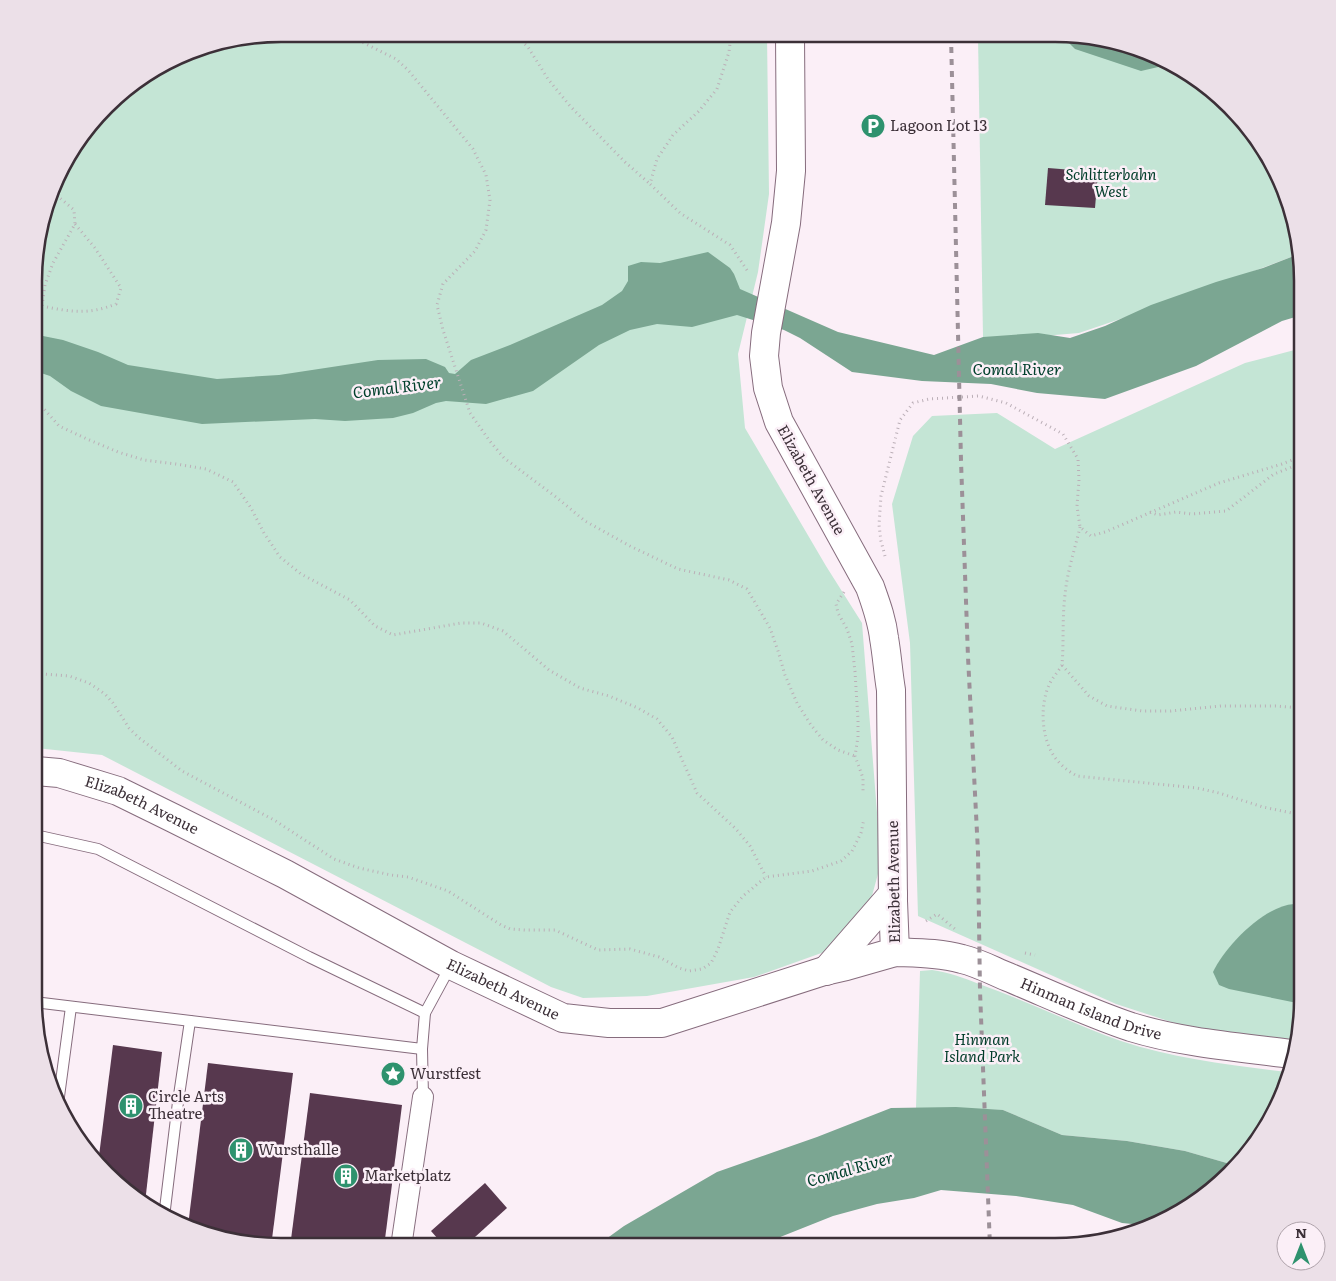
<svg xmlns="http://www.w3.org/2000/svg" width="1336" height="1281" viewBox="0 0 1336 1281" font-family="Literata,serif">
<style>
.green{fill:#c4e5d5}
.water{fill:#7ba692}
.building{fill:#57384e}
.lines{fill:none;stroke-linecap:round;stroke-linejoin:round}
.lane-casing{stroke:#866c7d;stroke-width:12}
.street-casing{stroke:#866c7d;stroke-width:22}
.secondary-casing{stroke:#866c7d;stroke-width:30}
.path{stroke:#bbafb7;stroke-width:3;stroke-dasharray:1 4;stroke-linecap:butt}
.lane{stroke:#fff;stroke-width:10}
.street{stroke:#fff;stroke-width:20}
.secondary{stroke:#fff;stroke-width:28}
.rail{stroke:#9c9098;stroke-width:4;stroke-dasharray:6 6;stroke-linecap:butt}
.labels{text-anchor:middle;stroke-width:5;stroke-linejoin:round;paint-order:stroke}
.poi-label{font-size:15px;fill:#3c3038;stroke:#fbeff7;text-anchor:start}
.park-label{font-size:15px;font-style:italic;fill:#003c29;stroke:#fbeff7}
.street-label{font-size:15px;fill:#3c3038;stroke:#fbeff7}
.water-label{font-size:16px;font-style:italic;fill:#01402c;stroke:#fbeff7}
.rim{fill:none;stroke:#3c3038;stroke-width:2.5}
</style>
<rect width="100%" height="100%" fill="#fbeff7"/>
<g class="green">
<path d="M 282,34 L 767,35 L 769,194 L 758,272 L 738,354 L 745,428 L 826,566 L 862,623 L 881,863 L 867,914 L 827,951 L 754,977 L 647,996 L 583,998 L 551,987 L 102,755 L 36,748 L 38,234 L 67,157 L 118,95 L 202,47 Z"/>
<path d="M 978,36 L 1080,36 L 1178,67 L 1251,131 L 1283,187 L 1299,254 L 1182,298 L 1079,333 L 1031,337 L 983,337 Z"/>
<path d="M 1302,348 L 1302,1015 L 1295,1042 L 1196,1030 L 1116,1004 L 918,916 L 910,643 L 892,504 L 913,436 L 932,416 L 997,413 L 1055,449 L 1245,363 Z"/>
<path d="M 932,970 C 948,972 964,978 979,984 C 1027,1001 1073,1024 1121,1041 C 1175,1059 1231,1065 1287,1072 L 1277,1109 L 1241,1163 L 1237,1166 L 1185,1151 L 1127,1141 L 1062,1135 L 1003,1110 L 916,1108 L 920,971 Z"/>
</g>
<g class="water">
<path d="M 1062,36 L 1086,36 L 1171,64 L 1141,71 L 1075,49 Z"/>
<path d="M 708,252 L 730,268 L 734,274 L 740,289 L 838,332 L 934,355 L 983,337 L 1038,333 L 1070,338 L 1105,326 L 1151,305 L 1216,282 L 1263,268 L 1299,254 L 1302,266 L 1302,315 L 1282,321 L 1196,366 L 1105,399 L 1037,393 L 991,384 L 922,381 L 852,372 L 800,338 L 784,330 L 737,315 L 692,327 L 657,324 L 630,330 L 599,345 L 533,391 L 486,404 L 446,401 L 436,403 L 413,413 L 393,418 L 345,421 L 315,419 L 202,424 L 101,406 L 71,391 L 50,376 L 38,372 L 38,335 L 63,340 L 98,352 L 128,365 L 217,379 L 279,375 L 378,360 L 426,359 L 445,367 L 449,373 L 455,374 L 471,360 L 510,345 L 602,305 L 622,291 L 628,281 L 628,266 L 641,262 L 660,263 Z"/>
<path d="M 1294,904 L 1302,905 L 1302,1004 L 1229,989 L 1219,985 L 1213,972 C 1225,946 1264,906 1294,904 Z"/>
<path d="M 956,1107 L 1003,1110 L 1062,1135 L 1127,1141 L 1185,1151 L 1237,1166 L 1205,1196 L 1153,1226 L 1122,1223 L 1073,1205 L 1016,1196 L 941,1190 L 914,1198 L 877,1204 L 833,1216 L 755,1247 L 595,1247 L 624,1226 L 717,1172 L 817,1137 L 891,1108 Z"/>
</g>
<g class="building">
<path d="M 450,34 L 472,34 L 468,43 Z"/>
<path d="M 1048,168 L 1098,172 L 1095,208 L 1045,205 Z"/>
<path d="M 113,1045 L 162,1052 L 145,1203 L 118,1186 L 98,1164 Z"/>
<path d="M 208,1063 L 293,1073 L 271,1247 L 266,1247 L 188,1226 Z"/>
<path d="M 310,1093 L 402,1105 L 384,1247 L 290,1247 Z"/>
<path d="M 485,1183 L 507,1208 L 464,1247 L 445,1247 L 431,1231 Z"/>
</g>
<g class="lines">
<defs>
<g id="lane">
<path d="M 35,835 L 98,849 L 309,957 L 425,1013"/>
<path d="M 34,1002 L 422,1049 L 425,1013 L 451,965"/>
<path d="M 422,1049 L 423,1097"/>
<path d="M 58,1104 L 71,1007"/>
<path d="M 164,1217 L 178,1102 L 190,1021"/>
<path d="M 972,1247 L 1009,1244 L 1019,1247"/>
</g>
<path id="street" d="M 401,1247 L 423,1097"/>
<g id="secondary">
<path id="s1" d="M 36,771 L 59,773 L 118,791 L 173,818 L 285,874 L 451,965 L 563,1018 L 609,1023 L 662,1023 L 824,971 L 846,966 L 895,952 L 893,901 L 891,690 C 888,672 887,655 884,638 C 882,620 876,604 870,587 L 779,422 L 768,388 L 764,356 L 766,333 L 786,223 L 791,171 L 790,35"/>
<path id="s2" d="M 895,952 C 918,953 940,953 962,959 C 979,963 993,971 1008,977 C 1049,994 1089,1013 1131,1027 C 1183,1043 1238,1047 1291,1054"/>
<path d="M 826,971 L 893,894"/>
</g>
</defs>
<use href="#lane" class="lane-casing"/>
<use href="#street" class="street-casing"/>
<use href="#secondary" class="secondary-casing"/>
<g class="path">
<path d="M 329,34 L 358,40 L 396,59 L 408,70 L 473,149 L 486,175 L 490,200 L 486,230 L 475,251 L 443,284 L 437,305 L 443,330 L 470,413 L 489,440 L 504,458 L 556,497 L 585,521 L 630,546 L 678,569 L 729,580 L 747,589 L 770,628 L 778,651 L 785,675 L 797,703 L 811,725 L 823,740 L 838,750 L 855,756"/>
<path d="M 514,34 L 528,47 L 548,79 L 570,106 L 625,162 L 650,184"/>
<path d="M 731,35 L 729,52 L 717,89 L 699,111 L 673,135 L 657,159 L 650,184 L 680,213 L 730,245 L 749,273"/>
<path d="M 42,306 C 71,312 88,315 116,304 L 121,288 L 95,248 L 75,224"/>
<path d="M 38,315 L 42,306 L 45,285 L 53,263 L 75,224 L 74,210 L 54,193"/>
<path d="M 38,402 L 59,426 L 87,439 L 118,452 L 144,460 L 176,464 L 206,469 L 233,482 L 251,508 L 264,533 L 280,557 L 301,574 L 350,600 L 375,626 L 393,635 L 461,623 L 481,623 L 503,631 L 549,670 L 580,688 L 609,696 L 638,708 L 657,719 L 672,737 L 697,793 L 736,829 L 750,846 L 766,877"/>
<path d="M 1150,512 L 1158,515 L 1176,512 L 1192,514 L 1226,511 L 1274,474 L 1302,463"/>
<path d="M 1080,527 C 1075,549 1067,572 1065,595 C 1062,619 1064,642 1062,665 L 1089,696 L 1107,706 L 1142,711 L 1171,711 L 1221,706 L 1275,706 L 1302,708"/>
<path d="M 885,556 L 881,541 L 879,525 L 881,496 L 900,420 L 913,403 L 929,399 L 979,396 L 1006,403 L 1063,434 L 1078,459 L 1079,480 L 1077,506 L 1080,527 L 1091,536 L 1105,532 L 1219,483 L 1282,464 L 1302,456"/>
<path d="M 844,592 L 836,604 L 838,613 L 847,629 L 852,644 L 855,672 L 858,720 L 858,737 L 855,756 L 863,778 L 863,791"/>
<path d="M 1062,665 C 1058,672 1052,678 1049,685 C 1040,705 1041,737 1054,756 C 1060,765 1068,771 1077,776 L 1197,788 L 1219,793 L 1263,807 L 1302,815"/>
<path d="M 36,675 L 44,674 L 69,676 L 89,683 L 105,694 L 113,703 L 129,728 L 138,737 L 182,771 L 274,820 L 334,859 L 359,868 L 391,875 L 408,877 L 448,891 L 501,925 L 510,929 L 525,930 L 555,930 L 598,950 L 630,949 L 659,957 L 679,968 L 689,971 L 702,969 L 711,963 L 718,949 L 730,912 L 743,896 L 766,877 L 812,871 L 841,861 L 852,851 L 861,833 L 864,819"/>
<path d="M 926,921 L 937,914 L 955,929"/>
<path d="M 1025,953 L 1035,955"/>
</g>
<use href="#lane" class="lane"/>
<use href="#street" class="street"/>
<use href="#secondary" class="secondary"/>
<path class="rail" d="M 951,35 L 961,461 L 968,657 L 978,852 L 980,991 L 990,1247"/>
</g>
<defs>
<symbol id="parking-disc" viewBox="-11 -11 22 22"><circle r="9.5" fill="#2e926e" stroke="#fbeff7"/><path d="M-3.5-5.5H1a3.5 3.5 0 0 1 0 7H-1V5.5H-3.5ZM-1-3.4V-.6H.8a1.4 1.4 0 0 0 0-2.8Z" fill="#fff"/></symbol>
<symbol id="sight-disc" viewBox="-11 -11 22 22"><circle r="9.5" fill="#2e926e" stroke="#fbeff7"/><path d="M0-6L1.8-2.2L6-1.7L2.9 1.2L3.7 5.4L0 3.3L-3.7 5.4L-2.9 1.2L-6-1.7L-1.8-2.2Z" fill="#fff"/></symbol>
<symbol id="building-disc" viewBox="-11 -11 22 22"><circle r="9.5" fill="#2e926e" stroke="#fbeff7"/><path d="M-4-6H4V6H1V3H-1V6H-4ZM-2.5-4.3h1.7v1.8h-1.7ZM.8-4.3h1.7v1.8H.8ZM-2.5-1h1.7V.8h-1.7ZM.8-1h1.7V.8H.8Z" fill="#fff"/></symbol>
</defs>
<g fill-rule="evenodd">
<use href="#parking-disc" x="859" y="112" width="28" height="28"/>
<use href="#sight-disc" x="379" y="1060" width="28" height="28"/>
<use href="#building-disc" x="117" y="1092" width="28" height="28"/>
<use href="#building-disc" x="227" y="1136" width="28" height="28"/>
<use href="#building-disc" x="332" y="1162" width="28" height="28"/>
</g>
<g class="labels">
<g class="poi-label">
<text x="890" y="131">Lagoon Lot 13</text>
<text x="410" y="1079">Wurstfest</text>
<text x="148" y="1102">Circle Arts<tspan x="148" dy="17">Theatre</tspan></text>
<text x="258" y="1155">Wursthalle</text>
<text x="364" y="1181">Marketplatz</text>
</g>
<g class="park-label">
<text x="1111" y="180">Schlitterbahn<tspan x="1111" dy="17">West</tspan></text>
<text x="982" y="1045">Hinman<tspan x="982" dy="17">Island Park</tspan></text>
</g>
<g class="street-label">
<text transform="translate(811 480) rotate(61)" y="5">Elizabeth Avenue</text>
<text dy="5" stroke="none"><textPath href="#s1" startOffset="112">Elizabeth Avenue</textPath></text>
<text transform="translate(894 882) rotate(-91)" y="5">Elizabeth Avenue</text>
<text dy="5" stroke="none"><textPath href="#s1" startOffset="518">Elizabeth Avenue</textPath></text>
<text dy="5" stroke="none"><textPath href="#s2" startOffset="206">Hinman Island Drive</textPath></text>
</g>
<g class="water-label">
<text x="1017" y="375">Comal River</text>
<text transform="translate(397 387) rotate(-7)" y="6">Comal River</text>
<text transform="translate(850 1169) rotate(-16)" y="6">Comal River</text>
</g>
</g>
<path d="M0 0H1336V1281H0ZM281 42H1055A239 239 0 0 1 1294 281V999A239 239 0 0 1 1055 1238H281A239 239 0 0 1 42 999V281A239 239 0 0 1 281 42Z" fill="#ece0e8" fill-rule="evenodd"/>
<path class="rim" d="M281 42H1055A239 239 0 0 1 1294 281V999A239 239 0 0 1 1055 1238H281A239 239 0 0 1 42 999V281A239 239 0 0 1 281 42Z"/>
<g transform="translate(1301 1246)"><circle r="24" fill="#fbeff7" stroke="#afa3ab"/>
<path d="M0-4L9 19L0 12L-9 19Z" fill="#2e926e"/>
<text y="-8" font-size="14" font-weight="bold" text-anchor="middle" fill="#3c3038">N</text>
</g>
</svg>
